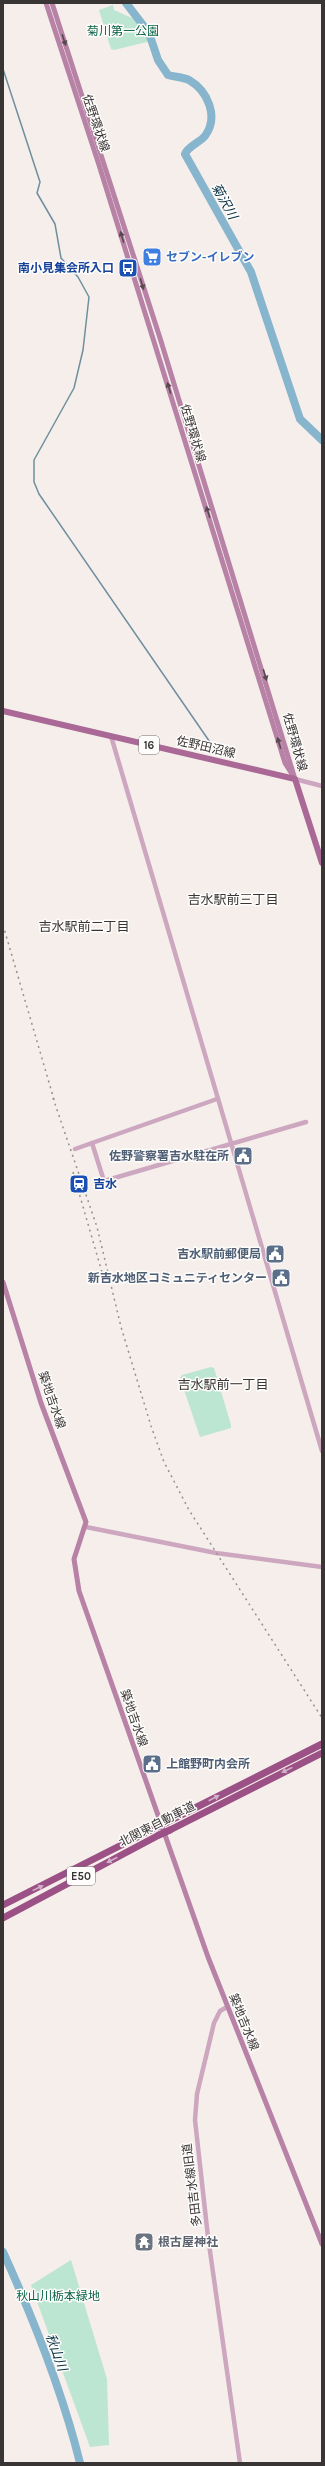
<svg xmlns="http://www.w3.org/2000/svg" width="325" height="2466" viewBox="0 0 325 2466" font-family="Karla,'Noto Sans JP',sans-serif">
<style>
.green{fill:#bce6d1}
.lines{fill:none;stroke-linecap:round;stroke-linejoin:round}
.stream{stroke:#6f8f9f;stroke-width:1.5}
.river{stroke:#86b5cd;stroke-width:8}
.tertiary{stroke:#cca7bf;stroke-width:4.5}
.secondary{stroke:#b882a7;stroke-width:5}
.primary{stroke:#a96895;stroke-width:6}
.motorway{stroke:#9b5086;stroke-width:7}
.rail{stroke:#96918f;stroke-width:1.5;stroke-dasharray:2 4;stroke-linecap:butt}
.motorway-bridge{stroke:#9b5086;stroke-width:7}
.oneway{fill:#584851}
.oneway2{fill:#d1afc7}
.labels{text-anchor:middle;stroke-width:3;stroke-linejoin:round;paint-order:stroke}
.shield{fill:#fefdfc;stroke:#737170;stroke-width:1}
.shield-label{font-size:11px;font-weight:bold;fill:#383534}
.park-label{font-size:12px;fill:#0b6346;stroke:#fefdfc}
.street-label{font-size:12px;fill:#383534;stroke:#fefdfc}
.shop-label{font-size:12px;font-weight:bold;fill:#366cbe;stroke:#fefdfc;text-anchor:start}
.transit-label{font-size:12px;font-weight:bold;fill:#164399;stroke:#fefdfc;text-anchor:end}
.service-label{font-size:12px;font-weight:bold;fill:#4e5e75;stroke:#fefdfc;text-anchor:end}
.worship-label{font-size:12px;font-weight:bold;fill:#5b616d;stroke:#fefdfc;text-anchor:start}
.water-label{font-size:13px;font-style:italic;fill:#063243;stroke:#fefdfc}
.neighbourhood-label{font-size:13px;fill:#383534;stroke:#fefdfc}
</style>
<rect width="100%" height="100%" fill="#f5eeea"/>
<g class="green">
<path d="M 113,5 L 114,10 L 141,22 L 151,41 L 114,50 L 111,49 L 99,10 Z"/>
<path d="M 211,1367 L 214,1368 L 231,1425 L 231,1428 L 200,1437 L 180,1378 L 182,1375 Z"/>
<path d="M 71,2260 L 107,2379 L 109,2445 L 90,2447 L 31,2285 Z"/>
</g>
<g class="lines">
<path class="stream" d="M 3,69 L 40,182 L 37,193 L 55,224 L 61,258 L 78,277 L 89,297 L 83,350 L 74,388 L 34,460 L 34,482 L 39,494 L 214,748"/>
<g class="river">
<path d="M 126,3 L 149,33 L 158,60 L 168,75 C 175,77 183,77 189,80 C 208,91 219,117 205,136 C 199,143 188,146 185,154 L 251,272 L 300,419 L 322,440"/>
<path d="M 3,2252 C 34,2320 62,2390 80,2463"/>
</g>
<g class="tertiary">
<path d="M 111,736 L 322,1451"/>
<path d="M 295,779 L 322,786"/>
<path d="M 92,1143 L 104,1181 L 306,1122"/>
<path d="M 75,1149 L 217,1099"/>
<path d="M 86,1527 L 216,1553 L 322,1567"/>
<path d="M 227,2007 L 220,2011 L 214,2023 L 197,2094 L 195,2120 L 208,2237 L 240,2463"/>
</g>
<g class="secondary">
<path d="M 46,3 L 99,165 L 285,763 L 295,779"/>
<path d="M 52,3 L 160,338 L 294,776"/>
<path d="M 3,1282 L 41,1403 L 86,1522 L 74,1559 L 79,1591 L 208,1957 L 322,2244"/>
</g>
<path class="primary" d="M 3,711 L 295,779 L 322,863"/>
<g class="motorway">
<path d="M 167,1822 L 322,1744"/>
<path d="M 170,1830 L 322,1753"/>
<path d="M 3,1905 L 155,1828"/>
<path d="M 3,1918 L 159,1835"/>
</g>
<g class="rail">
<path d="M 3,925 L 55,1103"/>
<path d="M 53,1098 L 97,1227 L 121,1327 L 151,1426 L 164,1462 L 189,1510 L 322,1718"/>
<path d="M 73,1172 L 103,1276"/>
</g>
<g class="motorway-bridge">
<path d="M 155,1828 L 167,1822"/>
<path d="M 159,1835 L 170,1830"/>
</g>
</g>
<defs><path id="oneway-solid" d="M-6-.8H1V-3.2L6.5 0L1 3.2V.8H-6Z"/></defs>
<g class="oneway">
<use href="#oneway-solid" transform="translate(64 40) rotate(72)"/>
<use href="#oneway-solid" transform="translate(122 237) rotate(-107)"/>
<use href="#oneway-solid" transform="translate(142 284) rotate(73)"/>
<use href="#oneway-solid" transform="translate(169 388) rotate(-107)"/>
<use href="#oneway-solid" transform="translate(208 512) rotate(-108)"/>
<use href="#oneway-solid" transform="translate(265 675) rotate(73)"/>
<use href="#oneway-solid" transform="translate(279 743) rotate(-107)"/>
</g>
<g class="oneway2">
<use href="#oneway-solid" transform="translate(287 1770) rotate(154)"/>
<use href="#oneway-solid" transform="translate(214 1798) rotate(-27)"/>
<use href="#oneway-solid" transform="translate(112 1860) rotate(153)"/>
<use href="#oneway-solid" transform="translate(38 1888) rotate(-26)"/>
</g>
<defs>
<symbol id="supermarket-square" viewBox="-11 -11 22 22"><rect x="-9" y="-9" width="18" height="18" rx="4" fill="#3f7fe0" stroke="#fefdfc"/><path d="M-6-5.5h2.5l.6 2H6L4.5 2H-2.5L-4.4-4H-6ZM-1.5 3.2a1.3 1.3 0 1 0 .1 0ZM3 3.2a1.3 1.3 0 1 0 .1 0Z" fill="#fff"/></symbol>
<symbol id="bus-square" viewBox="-11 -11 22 22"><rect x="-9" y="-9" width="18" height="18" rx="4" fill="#1a4fb4" stroke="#fefdfc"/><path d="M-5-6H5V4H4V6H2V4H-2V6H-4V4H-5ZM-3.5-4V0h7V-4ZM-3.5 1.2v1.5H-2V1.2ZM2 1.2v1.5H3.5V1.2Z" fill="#fff"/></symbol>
<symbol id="civic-square" viewBox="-11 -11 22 22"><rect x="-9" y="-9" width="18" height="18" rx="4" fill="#5c6f8a" stroke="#fefdfc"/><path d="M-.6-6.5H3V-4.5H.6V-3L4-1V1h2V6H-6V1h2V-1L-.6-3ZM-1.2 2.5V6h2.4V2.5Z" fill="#fff"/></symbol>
<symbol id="station-square" viewBox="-11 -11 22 22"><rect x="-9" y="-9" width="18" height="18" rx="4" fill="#1a4fb4" stroke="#fefdfc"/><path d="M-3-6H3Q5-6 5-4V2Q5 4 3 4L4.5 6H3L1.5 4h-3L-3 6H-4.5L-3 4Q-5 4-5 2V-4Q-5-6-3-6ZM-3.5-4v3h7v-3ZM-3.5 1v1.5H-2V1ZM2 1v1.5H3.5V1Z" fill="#fff"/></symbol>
<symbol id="temple-square" viewBox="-11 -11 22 22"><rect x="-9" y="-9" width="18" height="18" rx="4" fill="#6b7280" stroke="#fefdfc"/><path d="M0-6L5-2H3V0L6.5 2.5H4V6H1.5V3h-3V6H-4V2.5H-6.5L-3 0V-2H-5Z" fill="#fff"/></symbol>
</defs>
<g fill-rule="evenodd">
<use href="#supermarket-square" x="141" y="246" width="22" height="22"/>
<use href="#bus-square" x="117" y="257" width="22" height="22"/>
<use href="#civic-square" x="232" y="1145" width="22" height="22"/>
<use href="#station-square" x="68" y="1173" width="22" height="22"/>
<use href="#civic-square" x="264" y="1243" width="22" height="22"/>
<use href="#civic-square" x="270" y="1267" width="22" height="22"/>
<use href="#civic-square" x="141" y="1753" width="22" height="22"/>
<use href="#temple-square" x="133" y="2231" width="22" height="22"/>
</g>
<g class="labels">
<g class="shield">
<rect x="139" y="736" width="20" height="18" rx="3"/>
<rect x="67" y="1867" width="28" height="18" rx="3"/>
</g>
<g class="shield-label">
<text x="149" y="749">16</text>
<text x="81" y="1880">E50</text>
</g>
<g class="park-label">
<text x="123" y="35">菊川第一公園</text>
<text x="58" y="2300">秋山川栃本緑地</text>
</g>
<g class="street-label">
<text transform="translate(96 123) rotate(71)" y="4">佐野環状線</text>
<text transform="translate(193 433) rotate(73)" y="4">佐野環状線</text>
<text transform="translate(295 742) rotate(74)" y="4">佐野環状線</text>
<text transform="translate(206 747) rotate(13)" y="4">佐野田沼線</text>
<text transform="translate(52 1400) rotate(71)" y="4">築地吉水線</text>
<text transform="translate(134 1718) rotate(71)" y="4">築地吉水線</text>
<text transform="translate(157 1824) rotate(-27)" y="4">北関東自動車道</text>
<text transform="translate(244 2022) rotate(68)" y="4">築地吉水線</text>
<text transform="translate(192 2185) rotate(-97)" y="4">多田吉水線旧道</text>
</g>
<g class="shop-label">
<text x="166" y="261">セブン-イレブン</text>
</g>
<g class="transit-label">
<text x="114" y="272">南小見集会所入口</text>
<text x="93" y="1188" text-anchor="start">吉水</text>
</g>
<g class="service-label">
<text x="229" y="1160">佐野警察署吉水駐在所</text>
<text x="261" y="1258">吉水駅前郵便局</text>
<text x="267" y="1282">新吉水地区コミュニティセンター</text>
<text x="166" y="1768" text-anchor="start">上館野町内会所</text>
</g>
<g class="worship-label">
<text x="158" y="2246">根古屋神社</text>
</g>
<g class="water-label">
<text transform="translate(225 201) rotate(61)" y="5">菊沢川</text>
<text transform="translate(57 2352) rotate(70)" y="5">秋山川</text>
</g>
<g class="neighbourhood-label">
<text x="233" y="904">吉水駅前三丁目</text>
<text x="84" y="931">吉水駅前二丁目</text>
<text x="223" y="1389">吉水駅前一丁目</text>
</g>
</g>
<rect width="325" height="2466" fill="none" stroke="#383534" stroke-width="8"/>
</svg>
